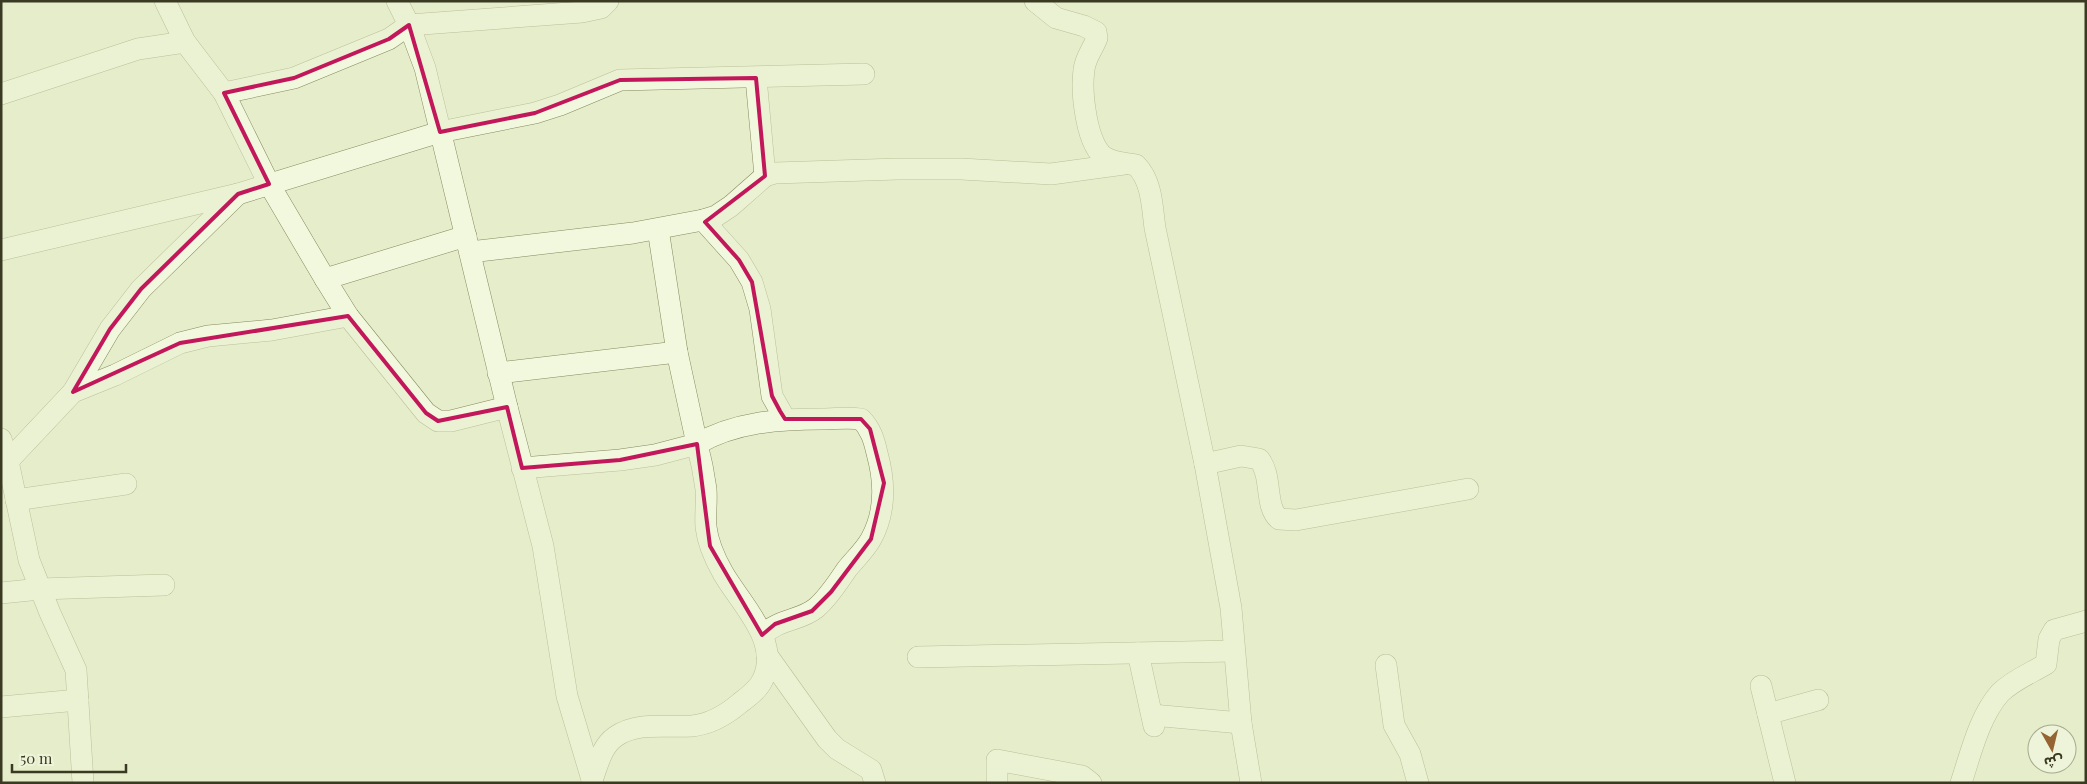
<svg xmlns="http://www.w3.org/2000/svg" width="2087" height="784" viewBox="0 0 2087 784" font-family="'Playfair Display','Noto Sans Arabic',serif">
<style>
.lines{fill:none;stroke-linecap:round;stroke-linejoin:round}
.minor-casing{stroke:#87895f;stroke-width:22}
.minor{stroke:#f2f8dd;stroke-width:21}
.marked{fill:none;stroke:#c2185b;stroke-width:4;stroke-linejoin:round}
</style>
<rect width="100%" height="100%" fill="#e5edca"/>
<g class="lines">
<defs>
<g id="minor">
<path d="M 165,1 L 185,42 L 224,93 L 269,184 L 325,279 L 348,316 L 426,413 L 438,421 L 451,421 L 507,407"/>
<path d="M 397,1 L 409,25 L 425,68 L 507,407 L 543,546 L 567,696 L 593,783"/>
<path d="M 1035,1 L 1056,18 L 1084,26 L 1096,32 L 1097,38 C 1093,49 1085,58 1084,70 C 1081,91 1086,147 1106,158 C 1115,163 1126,163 1136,165 C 1152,181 1152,206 1155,228 L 1205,464 L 1231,608 L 1241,723 L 1251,783"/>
<path d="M 756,78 L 765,176"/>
<path d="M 224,93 L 294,78 L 389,39 L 409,25 L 582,12 L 601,8 L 608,1"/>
<path d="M 1,94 L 138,49 L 185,42"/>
<path d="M 703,220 L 739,260 L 752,282 L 760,309 L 772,396 L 785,419"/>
<path d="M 1,250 L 238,194 L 440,132 L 535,113 L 560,105 L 620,80 L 864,74"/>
<path d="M 470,252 L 633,233 L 703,220 L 716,216 L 731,206 L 765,176 L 775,173 L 898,169 L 961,169 L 1051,174 L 1124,164"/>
<path d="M 325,279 L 466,236"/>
<path d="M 498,373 L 677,352"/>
<path d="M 73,392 L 110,329 L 141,289 L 238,194"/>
<path d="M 1,439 L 8,461 L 29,560 L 50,613 L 76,670 L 83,783"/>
<path d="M 8,461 L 73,392 L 115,375 L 180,343 L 208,336 L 272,330 L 348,316"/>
<path d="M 1205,464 L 1241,456 L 1259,459 C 1273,476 1264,506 1279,519 L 1296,520 L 1468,489"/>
<path d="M 522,468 L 620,460 L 655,455 L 697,444 L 677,352 L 658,229"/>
<path d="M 16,500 L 126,484"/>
<path d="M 1,593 L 40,589 L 164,585"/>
<path d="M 1138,653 L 1154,726"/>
<path d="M 767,655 L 827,739 L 837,749 L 871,770 L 875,783"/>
<path d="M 918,657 L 1234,651"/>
<path d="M 1386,665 L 1394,725 L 1410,754 L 1418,783"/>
<path d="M 1761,686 L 1785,783"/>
<path d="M 1,707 L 78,700"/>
<path d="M 1768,714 L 1818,700"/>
<path d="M 1152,715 L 1241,723"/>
<path d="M 592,780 C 598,765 601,747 615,737 C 637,721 667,728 692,726 C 711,724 726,715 740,703 C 748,697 759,689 763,679 C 781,641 740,603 723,573 C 715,559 708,544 706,527 C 705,515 707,502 706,489 C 704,474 701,459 697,444 C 735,422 779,419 822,419 C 835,419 848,417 861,419 C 871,429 874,440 877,453 C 885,482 886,512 871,539 C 865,550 855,559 847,569 C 838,582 829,597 816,608 C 800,621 781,618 762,635"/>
<path d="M 997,783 L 997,760 L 1082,776 L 1091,783"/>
<path d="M 1961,783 C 1971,753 1979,717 2000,693 C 2013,680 2031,673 2046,664 L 2049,639 L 2054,630 L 2086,621"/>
</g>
</defs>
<use href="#minor" class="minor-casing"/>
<use href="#minor" class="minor"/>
</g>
<path d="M0 0H2087V784H0ZM 409,25 L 440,132 L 535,113 L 620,80 L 756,78 L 765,176 L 705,222 L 739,260 L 752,282 L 772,396 L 780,411 L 785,419 L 861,419 L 870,429 L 884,483 L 871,539 L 831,592 L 812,611 L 775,624 L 762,635 L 710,546 L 697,444 L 620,460 L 522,468 L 507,407 L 438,421 L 426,413 L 348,316 L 180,343 L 73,392 L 110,329 L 141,289 L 238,194 L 269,184 L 224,93 L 294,78 L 389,39 Z" fill="#e5edca" fill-opacity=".55" fill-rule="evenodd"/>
<path class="marked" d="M 409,25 L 440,132 L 535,113 L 620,80 L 756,78 L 765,176 L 705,222 L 739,260 L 752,282 L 772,396 L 780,411 L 785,419 L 861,419 L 870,429 L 884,483 L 871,539 L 831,592 L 812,611 L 775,624 L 762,635 L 710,546 L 697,444 L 620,460 L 522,468 L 507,407 L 438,421 L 426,413 L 348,316 L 180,343 L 73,392 L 110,329 L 141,289 L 238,194 L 269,184 L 224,93 L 294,78 L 389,39 Z"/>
<rect width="2087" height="784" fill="none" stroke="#3a3a22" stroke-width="5"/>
<g transform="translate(2052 749) rotate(172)"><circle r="24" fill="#eef4d9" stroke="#a6aa90"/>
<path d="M0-4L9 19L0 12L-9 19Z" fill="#956432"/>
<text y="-8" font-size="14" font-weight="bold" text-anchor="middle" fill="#3a3a22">ش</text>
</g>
<path d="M12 764v8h114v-8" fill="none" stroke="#3a3a22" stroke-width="2.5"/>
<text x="20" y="764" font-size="15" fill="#3a3a22" stroke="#eef4d9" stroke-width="4" paint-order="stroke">50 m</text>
</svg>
